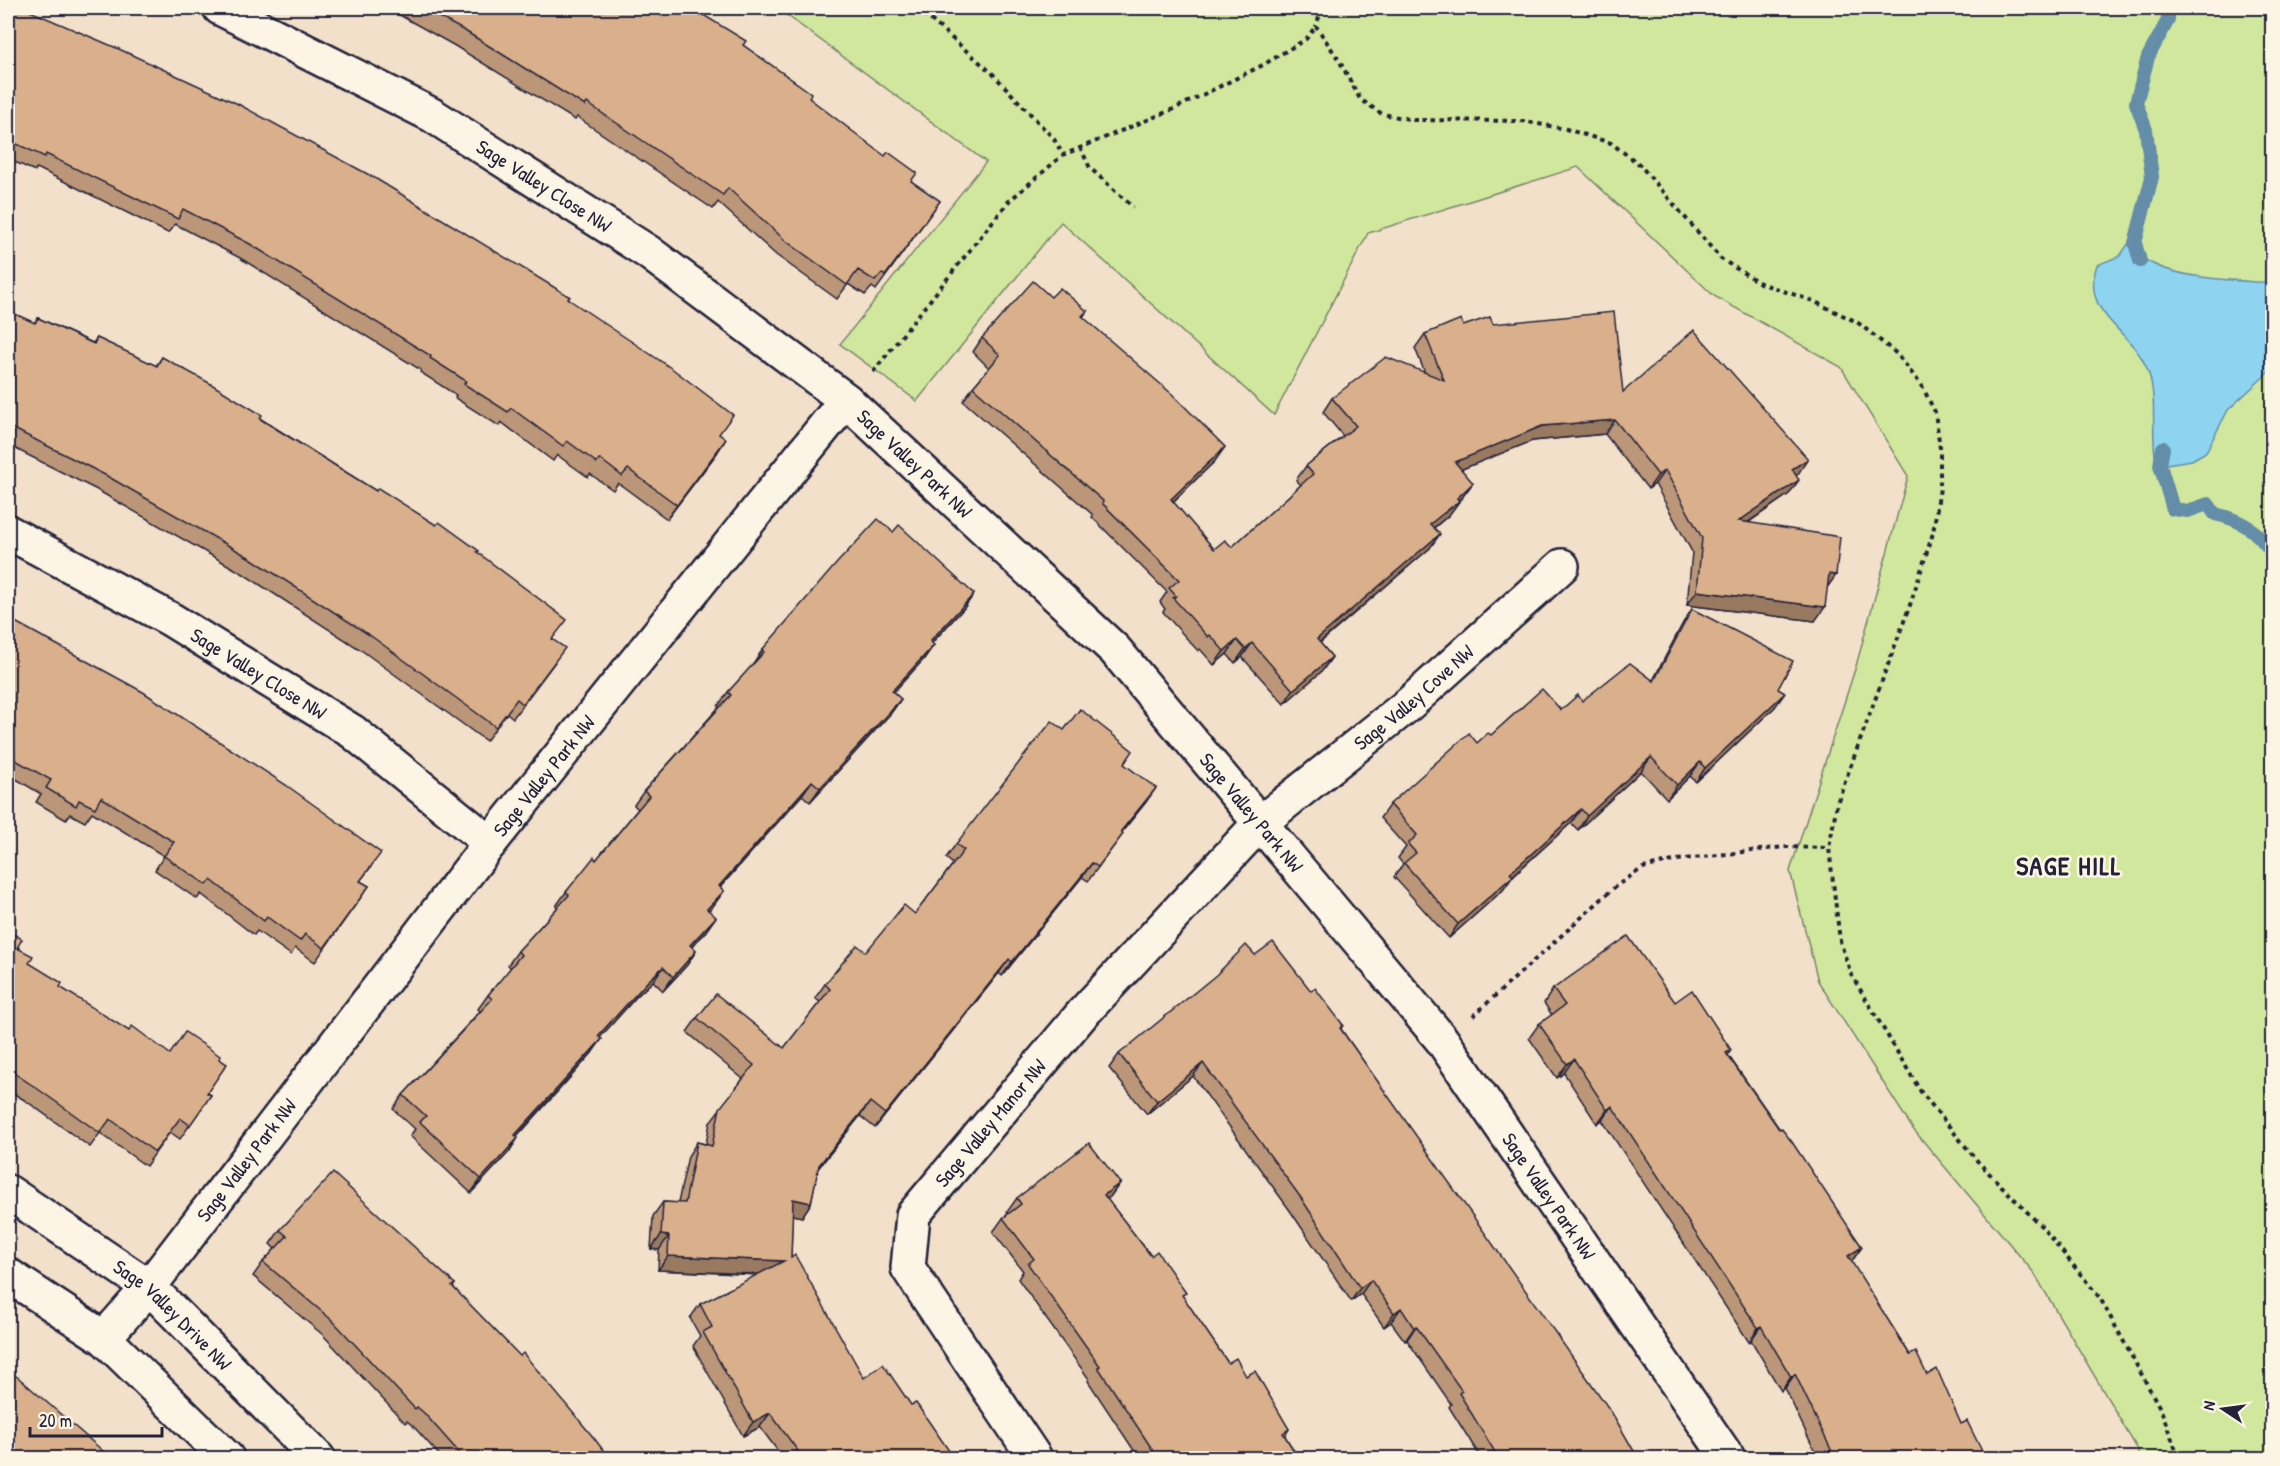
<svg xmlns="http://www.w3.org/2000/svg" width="2280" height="1466" viewBox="0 0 2280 1466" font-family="'Patrick Hand',sans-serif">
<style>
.green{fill:#d0e79d;stroke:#79846c;stroke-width:1.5}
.water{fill:#8ed4f0;stroke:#638da8;stroke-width:1.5}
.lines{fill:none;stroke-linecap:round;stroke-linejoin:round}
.stream{stroke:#638da8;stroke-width:14}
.street-casing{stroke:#22223b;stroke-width:38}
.path{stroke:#22223b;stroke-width:4;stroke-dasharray:4.5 4.5;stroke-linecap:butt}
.street{stroke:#fcf5e5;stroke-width:33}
.wall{fill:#bb9678;stroke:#22223b;stroke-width:1.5}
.shaded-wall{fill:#997a61;stroke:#22223b;stroke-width:1.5}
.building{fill:#daaf8b;stroke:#22223b;stroke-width:1.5}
.labels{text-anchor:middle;stroke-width:5;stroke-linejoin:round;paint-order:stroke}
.street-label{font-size:20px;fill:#22223b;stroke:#fcf5e5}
.district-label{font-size:26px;font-weight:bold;letter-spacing:1.5px;fill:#22223b;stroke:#fcf5e5}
</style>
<rect width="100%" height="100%" fill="#f2e0ca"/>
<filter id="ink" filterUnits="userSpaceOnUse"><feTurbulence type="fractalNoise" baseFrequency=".0167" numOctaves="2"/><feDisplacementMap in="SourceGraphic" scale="12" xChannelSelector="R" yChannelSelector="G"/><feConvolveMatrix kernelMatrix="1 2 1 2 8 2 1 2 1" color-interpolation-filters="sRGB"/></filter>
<g filter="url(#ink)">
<path class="green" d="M 777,8 L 2272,8 L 2272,1458 L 2138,1458 L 2138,1450 L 2034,1273 L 1913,1129 L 1818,981 L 1790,871 L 1856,666 L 1908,476 L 1841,367 L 1714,296 L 1578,167 L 1368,233 L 1274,415 L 1061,222 L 917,401 L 840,344 L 986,162 Z"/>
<path class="water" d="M 2129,243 L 2135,243 C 2139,251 2144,261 2153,264 C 2183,279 2234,280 2268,283 L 2272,288 L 2272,369 L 2228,410 L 2206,452 L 2192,460 L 2160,465 L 2156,462 C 2150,432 2159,395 2146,366 C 2129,328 2080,314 2097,265 L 2120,256 Z"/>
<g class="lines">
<g class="stream">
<path d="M 2140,261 L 2135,243 L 2152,177 L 2146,130 L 2136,103 L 2148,57 L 2168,20 L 2168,8"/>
<path d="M 2163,448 L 2160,465 L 2173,509 L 2188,511 L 2208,504 L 2215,514 C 2242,520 2257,530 2272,553"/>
</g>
<defs>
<g id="street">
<path id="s1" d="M 220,8 L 432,115 L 648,252 L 846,400 L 1115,650 L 1442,1040 L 1728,1458"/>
<path id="s2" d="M 8,532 L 170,619 L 353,732 L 490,843"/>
<path id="s3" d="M 8,1192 L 149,1287 L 318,1458"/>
<path d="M 8,1275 L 104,1338 L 227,1458"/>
<path id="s4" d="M 104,1338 L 149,1287 L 490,843 L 846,400"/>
<path id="s5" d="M 1035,1458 L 908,1268 L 913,1215 L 1083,1013 L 1260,823 L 1409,704 L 1562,566"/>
</g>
</defs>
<use href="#street" class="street-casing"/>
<g class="path">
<path d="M 917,8 L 992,73 L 1054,139 L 1063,155"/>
<path d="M 1322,8 L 1316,26 L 1339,60 L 1360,99 L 1382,114 L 1414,120 L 1522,121 L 1566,129 L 1611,143 L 1639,164 L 1721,259 L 1760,283 L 1813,301 L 1857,322 L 1897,354 L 1922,386 L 1935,412 L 1940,448 L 1940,488 L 1933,533 L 1910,605 L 1837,803 L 1829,848 L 1840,941 L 1851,974 L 1921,1092 L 1979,1163 L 2042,1227 L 2100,1298 L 2161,1410 L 2179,1458"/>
<path d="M 1080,147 L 1090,168 L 1133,207"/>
<path d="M 873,372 L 1009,201 L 1063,155 L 1176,108 L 1263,65 L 1306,39 L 1316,26"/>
<path d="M 1473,1016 L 1616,886 L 1643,868 L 1677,860 L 1784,847 L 1829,848"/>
</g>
<use href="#street" class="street"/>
</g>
<g class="wall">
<path d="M 8,8 L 568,299 L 719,434 L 717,453 L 667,519 L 618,483 L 613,490 L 590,474 L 588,477 L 557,455 L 553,461 L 501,422 L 499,426 L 455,398 L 456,395 L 420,372 L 421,370 L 240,258 L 175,224 L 168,233 L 37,168 L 35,171 L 8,159 Z"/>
<path d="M 387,8 L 692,8 L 743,45 L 911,181 L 940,201 L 876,290 L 872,287 L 865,295 L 848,284 L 837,299 L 776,255 L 718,202 L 713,209 L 577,117 L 575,120 L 455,46 Z"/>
<path d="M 8,311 L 34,323 L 38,318 L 93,343 L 97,338 L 156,366 L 162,357 L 376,491 L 477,552 L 553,639 L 555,662 L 513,718 L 507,713 L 486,741 L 361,650 L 242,573 L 97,490 L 8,445 Z"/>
<path d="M 1087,311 L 1083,317 L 1215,461 L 1173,502 L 1214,549 L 1232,547 L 1301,485 L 1296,480 L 1306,466 L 1343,436 L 1323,412 L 1332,398 L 1425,373 L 1415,348 L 1425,334 L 1463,326 L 1493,324 L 1623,392 L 1798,474 L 1796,475 L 1789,494 L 1748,523 L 1836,575 L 1827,587 L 1815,621 L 1687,605 L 1692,552 L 1655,484 L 1648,489 L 1605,434 L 1532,441 L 1461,469 L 1463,497 L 1459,501 L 1449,515 L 1434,528 L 1430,548 L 1320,643 L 1332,657 L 1322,671 L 1284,704 L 1242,657 L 1235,663 L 1227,654 L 1214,665 L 1200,649 L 1198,651 L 1163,612 L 1165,609 L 1160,602 L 1167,592 L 1092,517 L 1093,515 L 963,401 L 973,387 L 989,368 L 973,352 L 982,338 Z"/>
<path d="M 893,532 L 974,594 L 964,608 L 932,643 L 924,659 L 893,692 L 901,699 L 891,713 L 810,802 L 802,795 L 720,887 L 724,891 L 709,910 L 706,931 L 692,947 L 696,951 L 687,965 L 663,991 L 653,981 L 637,996 L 600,1037 L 592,1053 L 517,1137 L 509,1152 L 471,1193 L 410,1136 L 415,1129 L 393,1109 L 403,1095 L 480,1011 L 478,1009 L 488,995 L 511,968 L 508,965 L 518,951 L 558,907 L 556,906 L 566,892 L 596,860 L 638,809 L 634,805 L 644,791 L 719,707 L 718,706 L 728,692 L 753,665 L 762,650 Z"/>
<path d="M 1692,609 L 1778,689 L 1775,707 L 1696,782 L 1690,776 L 1667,799 L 1641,771 L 1578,830 L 1571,823 L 1513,876 L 1503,890 L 1449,938 L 1394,877 L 1403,864 L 1398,858 L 1406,847 L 1380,818 L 1390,804 L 1477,743 L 1491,735 L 1561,710 L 1582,701 L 1653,680 L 1683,623 Z"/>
<path d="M 8,618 L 371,867 L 360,881 L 369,886 L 315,962 L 295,948 L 291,955 L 257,931 L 254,935 L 201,894 L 197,899 L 155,870 L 164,856 L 92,812 L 85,822 L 70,814 L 66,820 L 36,802 L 41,794 L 8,774 Z"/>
<path d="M 1064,730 L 1124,764 L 1146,802 L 1122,832 L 1123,834 L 1088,881 L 1082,877 L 1002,976 L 999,973 L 875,1128 L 860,1116 L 818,1168 L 811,1203 L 802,1217 L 792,1215 L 791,1258 L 864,1378 L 911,1405 L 954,1458 L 783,1458 L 760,1427 L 743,1436 L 693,1346 L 700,1336 L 690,1318 L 700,1304 L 758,1275 L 658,1270 L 659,1250 L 651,1249 L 653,1216 L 663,1202 L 678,1203 L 688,1156 L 697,1142 L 706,1144 L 710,1122 L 743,1079 L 687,1032 L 697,1018 L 784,1048 L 820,1002 L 815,998 L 825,984 L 915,914 L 953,864 L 946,858 L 956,844 Z"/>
<path d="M 8,931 L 29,963 L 60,987 L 211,1095 L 180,1139 L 170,1132 L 146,1166 L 100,1133 L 90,1147 L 26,1101 L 8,1090 Z"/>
<path d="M 1255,955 L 1311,991 L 1343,1025 L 1341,1029 L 1638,1458 L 1481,1458 L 1449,1407 L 1451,1404 L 1407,1340 L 1405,1341 L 1391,1322 L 1384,1327 L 1361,1294 L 1351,1301 L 1291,1212 L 1193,1076 L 1147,1114 L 1109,1068 L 1119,1054 Z"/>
<path d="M 1553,989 L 1675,1002 L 1731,1050 L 1728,1055 L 1862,1247 L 1851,1262 L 1910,1355 L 1927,1375 L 1961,1424 L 1982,1458 L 1818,1458 L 1785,1388 L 1781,1391 L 1751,1340 L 1749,1342 L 1602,1120 L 1597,1124 L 1564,1073 L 1557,1078 L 1529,1038 L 1539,1024 L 1552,1015 L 1544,1003 Z"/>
<path d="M 1120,1183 L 1110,1197 L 1107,1199 L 1183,1297 L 1228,1363 L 1246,1376 L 1289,1429 L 1285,1436 L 1294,1451 L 1289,1458 L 1139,1458 L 1088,1381 L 1089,1379 L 1018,1279 L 1023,1271 L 993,1232 L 1003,1218 L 1008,1214 L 1007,1212 L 1017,1198 Z"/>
<path d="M 280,1230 L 455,1284 L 453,1287 L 609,1458 L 442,1458 L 414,1427 L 407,1421 L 405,1423 L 323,1335 L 253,1276 L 263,1262 L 275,1249 L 270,1244 Z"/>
</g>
<g class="shaded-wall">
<path d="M 1615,420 L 1605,434 L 1532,441 L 1445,476 L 1455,462 L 1542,426 Z"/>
<path d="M 726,439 L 717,453 L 667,519 L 677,505 Z"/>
<path d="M 1225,447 L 1215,461 L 1161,513 L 1171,499 Z"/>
<path d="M 1808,459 L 1798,474 L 1782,483 L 1792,469 Z"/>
<path d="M 1665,470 L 1655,484 L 1648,489 L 1658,475 Z"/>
<path d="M 1799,480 L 1789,494 L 1729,535 L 1739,521 Z"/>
<path d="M 1473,483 L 1449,515 L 1421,538 L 1430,524 L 1457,498 Z"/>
<path d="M 1440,534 L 1430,548 L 1307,653 L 1317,639 Z"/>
<path d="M 1829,574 L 1836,575 L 1826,589 Z"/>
<path d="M 1697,591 L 1825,607 L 1815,621 L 1687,605 Z"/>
<path d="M 974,594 L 964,608 L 920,655 L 930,641 Z"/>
<path d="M 1237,640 L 1227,654 L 1214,665 L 1224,651 Z"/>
<path d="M 1252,643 L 1242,657 L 1235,663 L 1245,649 Z"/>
<path d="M 934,645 L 924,659 L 882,705 L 892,691 Z"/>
<path d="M 1332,657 L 1322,671 L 1284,704 L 1293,690 Z"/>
<path d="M 1785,693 L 1775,707 L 1696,782 L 1705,768 Z"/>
<path d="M 901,699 L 891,713 L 810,802 L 820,788 Z"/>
<path d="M 1651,757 L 1641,771 L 1578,830 L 1587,816 Z"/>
<path d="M 1700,762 L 1690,776 L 1667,799 L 1677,785 Z"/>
<path d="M 812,781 L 802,795 L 709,900 L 719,886 Z"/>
<path d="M 1156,788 L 1146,802 L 1111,845 L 1121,831 Z"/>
<path d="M 1581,809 L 1571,823 L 1500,887 L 1510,873 Z"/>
<path d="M 1092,863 L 1082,877 L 1002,976 L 1012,962 Z"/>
<path d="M 1513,876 L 1503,890 L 1449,938 L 1458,924 Z"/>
<path d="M 724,891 L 714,905 L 697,923 L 707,909 Z"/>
<path d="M 716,917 L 706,931 L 680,959 L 690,945 Z"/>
<path d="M 696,951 L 687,965 L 663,991 L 673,977 Z"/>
<path d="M 1009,959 L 999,973 L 875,1128 L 885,1114 Z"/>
<path d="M 663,967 L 653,981 L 637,996 L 589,1050 L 598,1036 L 647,982 Z"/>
<path d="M 602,1039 L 592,1053 L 505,1149 L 515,1135 Z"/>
<path d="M 1574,1059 L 1564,1073 L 1557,1078 L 1567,1064 Z"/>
<path d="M 1203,1063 L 1193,1076 L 1147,1114 L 1157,1101 Z"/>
<path d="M 870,1102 L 860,1116 L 809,1180 L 819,1165 Z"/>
<path d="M 1612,1106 L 1602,1120 L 1597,1124 L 1607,1110 Z"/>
<path d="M 518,1138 L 509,1152 L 471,1193 L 481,1179 Z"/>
<path d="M 1120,1183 L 1110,1197 L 1094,1209 L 1104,1195 Z"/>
<path d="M 793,1199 L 811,1203 L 802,1217 L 783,1213 Z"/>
<path d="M 661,1235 L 669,1236 L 659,1250 L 651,1249 Z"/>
<path d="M 1862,1247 L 1852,1261 L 1838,1270 L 1848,1256 Z"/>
<path d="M 668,1256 L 784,1261 L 774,1275 L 658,1270 Z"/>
<path d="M 1371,1280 L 1361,1294 L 1351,1301 L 1360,1288 Z"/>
<path d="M 1401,1308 L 1391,1322 L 1384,1327 L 1394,1313 Z"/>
<path d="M 1416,1326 L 1407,1340 L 1405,1341 L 1414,1328 Z"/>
<path d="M 1761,1326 L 1751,1340 L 1749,1342 L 1758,1328 Z"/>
<path d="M 1795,1374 L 1785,1388 L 1781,1391 L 1791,1377 Z"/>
<path d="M 770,1413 L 760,1427 L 743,1436 L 753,1422 Z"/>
<path d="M 1294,1451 L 1289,1458 L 1282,1458 Z"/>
</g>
<g class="building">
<path d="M 8,8 L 23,8 L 119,49 L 238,104 L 373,177 L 570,297 L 568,299 L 674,370 L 733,415 L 719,434 L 726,439 L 677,505 L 628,469 L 622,476 L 600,459 L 597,463 L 567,441 L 563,446 L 511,408 L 508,412 L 464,384 L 466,381 L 430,358 L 431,356 L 250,244 L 183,209 L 178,219 L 46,154 L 45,157 L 8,140 Z"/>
<path d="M 422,8 L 692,8 L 746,41 L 743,45 L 811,93 L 809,98 L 885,156 L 888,152 L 917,173 L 911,181 L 940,201 L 885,276 L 882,273 L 875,281 L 858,270 L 847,285 L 786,241 L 728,188 L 723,195 L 587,103 L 585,106 L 465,31 Z"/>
<path d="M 1033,281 L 1051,297 L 1060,288 L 1087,311 L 1082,316 L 1172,394 L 1225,447 L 1171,499 L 1214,549 L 1225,540 L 1232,547 L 1313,474 L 1306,466 L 1356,426 L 1332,398 L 1386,357 L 1444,380 L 1425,334 L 1461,319 L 1463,326 L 1490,317 L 1493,324 L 1614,312 L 1623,392 L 1694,330 L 1808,459 L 1792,469 L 1799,480 L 1739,521 L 1840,537 L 1836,575 L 1829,574 L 1825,607 L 1697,591 L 1702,538 L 1665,470 L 1658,475 L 1615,420 L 1542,426 L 1455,462 L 1473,483 L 1457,498 L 1459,501 L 1430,524 L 1440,534 L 1317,639 L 1332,657 L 1293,690 L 1252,643 L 1245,649 L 1237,640 L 1224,651 L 1210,635 L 1208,637 L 1173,598 L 1176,596 L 1169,588 L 1179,580 L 1102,503 L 1103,501 L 973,387 L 1000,355 L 982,338 Z"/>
<path d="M 8,311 L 35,323 L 38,318 L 94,344 L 97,338 L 157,366 L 162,357 L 211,384 L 262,415 L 260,419 L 376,491 L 378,488 L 436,525 L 439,522 L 479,551 L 477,552 L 567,620 L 552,639 L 565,648 L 523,704 L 517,699 L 496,727 L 371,636 L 252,559 L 107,476 L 8,426 Z"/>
<path d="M 878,519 L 893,532 L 899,525 L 974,594 L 930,641 L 934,645 L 892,691 L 901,699 L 820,788 L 812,781 L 719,886 L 724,891 L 707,909 L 716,917 L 690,945 L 696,951 L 673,977 L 663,967 L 647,982 L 598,1036 L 602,1039 L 515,1135 L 518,1138 L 481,1179 L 420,1122 L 426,1116 L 403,1095 L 492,999 L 488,995 L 521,955 L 518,951 L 569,895 L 566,892 L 594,857 L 596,860 L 649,796 L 644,791 L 731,695 L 728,692 L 764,652 L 762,650 L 837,563 Z"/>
<path d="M 1692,609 L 1793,661 L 1778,689 L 1785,693 L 1705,768 L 1700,762 L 1677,785 L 1651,757 L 1587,816 L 1581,809 L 1510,873 L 1513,876 L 1458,924 L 1404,863 L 1416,853 L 1408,844 L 1417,835 L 1390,804 L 1469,733 L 1477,743 L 1488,733 L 1491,735 L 1542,689 L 1561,710 L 1578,695 L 1582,701 L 1630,663 L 1654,681 Z"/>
<path d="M 8,618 L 143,692 L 286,785 L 381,853 L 360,881 L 369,886 L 324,948 L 305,934 L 300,941 L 267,917 L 264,921 L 211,880 L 207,885 L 164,856 L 174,842 L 101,797 L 95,808 L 79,800 L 76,806 L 46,788 L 51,780 L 12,758 L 15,753 L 8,749 Z"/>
<path d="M 1080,709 L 1133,751 L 1124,764 L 1156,788 L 1121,831 L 1123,834 L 1098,867 L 1092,863 L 1012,962 L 1009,959 L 885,1114 L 870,1102 L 819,1165 L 811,1203 L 793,1199 L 791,1258 L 795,1255 L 864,1378 L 883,1364 L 911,1405 L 916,1403 L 954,1458 L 803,1458 L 770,1413 L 753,1422 L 703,1332 L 712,1327 L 700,1304 L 784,1261 L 668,1256 L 669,1236 L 661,1235 L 663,1202 L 685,1203 L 697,1142 L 712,1146 L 720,1108 L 754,1065 L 697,1018 L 716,994 L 784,1048 L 830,989 L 825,984 L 857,945 L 866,952 L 904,905 L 915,914 L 964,850 L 956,844 L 1031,747 L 1052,721 L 1064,730 Z"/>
<path d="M 8,931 L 22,939 L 17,948 L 33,956 L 29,963 L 62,983 L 60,987 L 129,1031 L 132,1026 L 170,1054 L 185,1032 L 220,1056 L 219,1059 L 227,1064 L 207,1093 L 211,1095 L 190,1125 L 180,1118 L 155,1152 L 110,1119 L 100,1133 L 35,1087 L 8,1069 Z"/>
<path d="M 1628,936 L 1675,1002 L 1692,990 L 1731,1050 L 1726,1053 L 1779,1129 L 1781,1128 L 1792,1142 L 1862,1247 L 1848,1256 L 1910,1355 L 1916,1352 L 1927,1375 L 1937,1369 L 1961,1424 L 1967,1421 L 1984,1455 L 1977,1458 L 1835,1458 L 1795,1374 L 1791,1377 L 1761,1326 L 1758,1328 L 1612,1106 L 1607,1110 L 1574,1059 L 1567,1064 L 1539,1024 L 1565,1005 L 1553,989 Z"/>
<path d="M 1273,942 L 1311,991 L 1315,988 L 1343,1025 L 1340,1028 L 1612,1413 L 1638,1458 L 1493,1458 L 1491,1455 L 1495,1452 L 1459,1393 L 1462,1391 L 1416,1326 L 1414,1328 L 1401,1308 L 1394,1313 L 1371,1280 L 1360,1288 L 1301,1198 L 1203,1063 L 1157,1101 L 1119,1054 L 1216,975 L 1246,945 L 1255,955 Z"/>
<path d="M 1089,1143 L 1120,1183 L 1104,1195 L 1151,1256 L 1157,1251 L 1186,1293 L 1182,1295 L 1228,1363 L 1236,1358 L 1246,1376 L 1255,1371 L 1289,1429 L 1283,1433 L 1294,1451 L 1283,1458 L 1158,1458 L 1098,1367 L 1100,1366 L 1028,1264 L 1034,1259 L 1003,1218 L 1021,1204 L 1017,1198 Z"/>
<path d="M 333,1173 L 455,1284 L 452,1286 L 520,1356 L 523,1353 L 594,1438 L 609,1458 L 464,1458 L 424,1413 L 417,1407 L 415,1409 L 333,1321 L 263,1262 L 287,1236 L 280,1230 Z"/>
<path d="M 8,1370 L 20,1379 L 111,1458 L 8,1458 Z"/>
</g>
</g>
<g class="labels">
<g class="street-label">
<text dy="7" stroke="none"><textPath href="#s1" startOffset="370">Sage Valley Close NW</textPath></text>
<text dy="7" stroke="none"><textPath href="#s1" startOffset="834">Sage Valley Park NW</textPath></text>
<text dy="7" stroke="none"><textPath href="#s2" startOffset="288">Sage Valley Close NW</textPath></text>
<text dy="7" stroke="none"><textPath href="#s5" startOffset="1004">Sage Valley Cove NW</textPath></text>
<text dy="7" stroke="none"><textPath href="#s4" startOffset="714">Sage Valley Park NW</textPath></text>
<text dy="7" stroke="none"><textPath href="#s1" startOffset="1320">Sage Valley Park NW</textPath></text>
<text dy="7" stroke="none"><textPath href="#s5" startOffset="402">Sage Valley Manor NW</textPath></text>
<text dy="7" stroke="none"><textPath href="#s4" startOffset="228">Sage Valley Park NW</textPath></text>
<text dy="7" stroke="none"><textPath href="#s1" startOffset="1806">Sage Valley Park NW</textPath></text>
<text dy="7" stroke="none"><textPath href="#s3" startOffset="206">Sage Valley Drive NW</textPath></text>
</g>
<g class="district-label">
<text x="2069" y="875">SAGE HILL</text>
</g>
</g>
<rect width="2280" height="1466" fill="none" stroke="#fcf5e5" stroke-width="30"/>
<rect x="15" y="15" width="2250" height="1436" fill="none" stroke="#22223b" stroke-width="2" filter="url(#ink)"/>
<g transform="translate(2223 1409) rotate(283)" stroke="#fcf5e5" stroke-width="4.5" paint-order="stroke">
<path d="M0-4.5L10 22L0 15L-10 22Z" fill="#22223b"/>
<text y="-9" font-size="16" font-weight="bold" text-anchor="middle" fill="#22223b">N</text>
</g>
<path d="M30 1427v9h132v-9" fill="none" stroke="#22223b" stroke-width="3"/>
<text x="39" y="1427" font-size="18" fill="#22223b" stroke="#fcf5e5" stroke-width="4.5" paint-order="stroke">20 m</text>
</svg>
